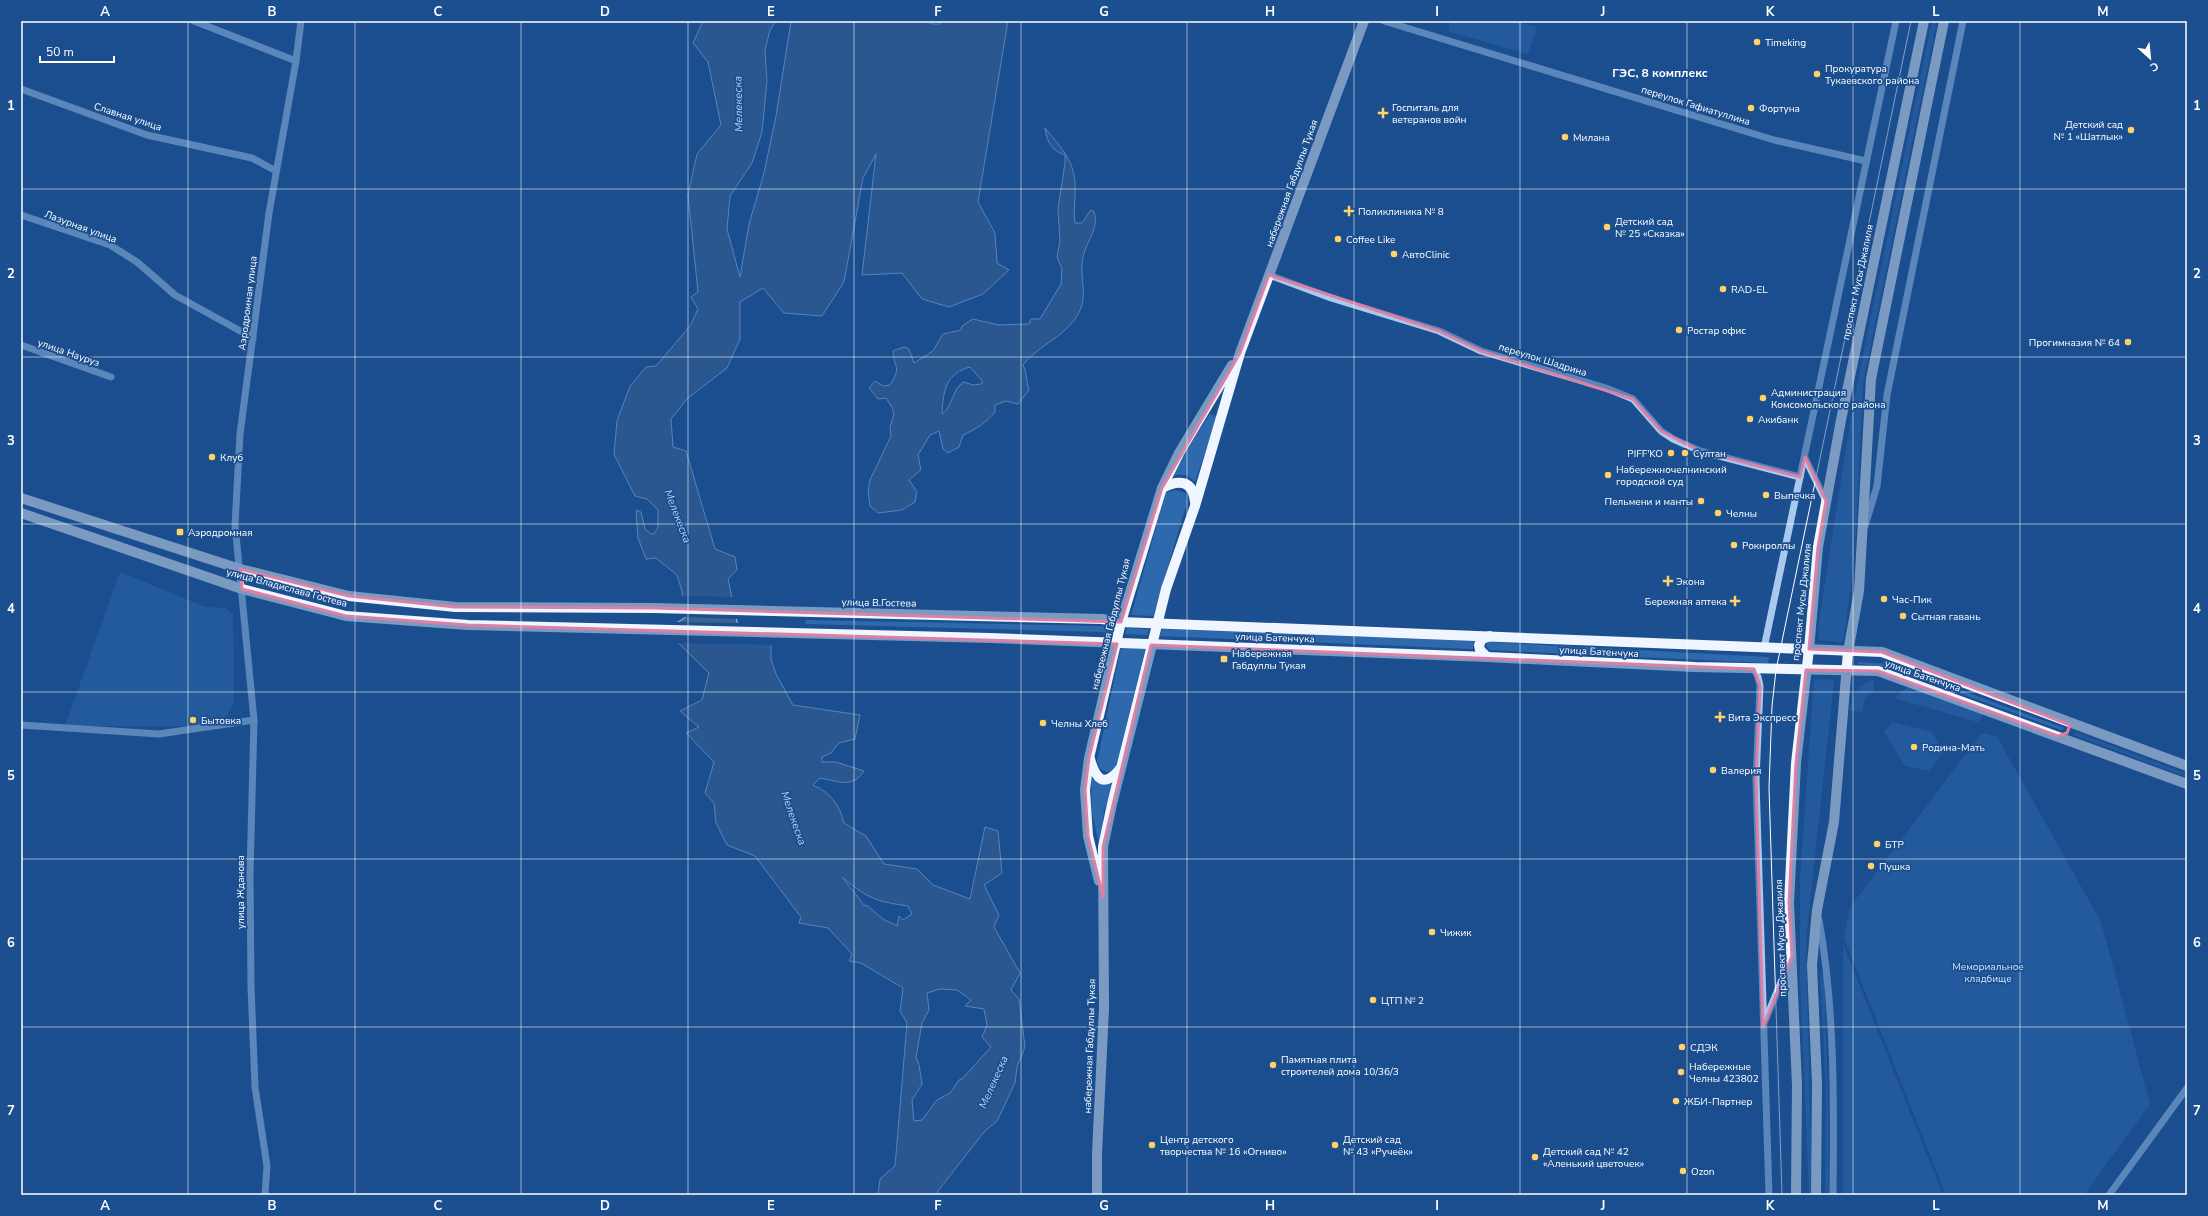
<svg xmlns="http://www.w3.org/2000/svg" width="2208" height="1216" viewBox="0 0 2208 1216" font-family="'Nunito Sans',sans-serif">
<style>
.green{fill:#2e69ad}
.water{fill:#3c6290;stroke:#9cc4f0;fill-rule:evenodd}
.pier{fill:#1b4f8f}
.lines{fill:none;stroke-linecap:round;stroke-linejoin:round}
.minor{stroke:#a9c9ee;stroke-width:7}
.major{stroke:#f0f6ff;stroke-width:10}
.tram{stroke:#fff;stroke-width:1}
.marked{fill:none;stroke:#dd80a5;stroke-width:3;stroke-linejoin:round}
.grid{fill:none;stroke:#fff;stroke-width:1;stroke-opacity:0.55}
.poi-dot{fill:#ffd166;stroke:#1b4f8f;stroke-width:1.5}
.labels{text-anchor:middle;stroke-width:3.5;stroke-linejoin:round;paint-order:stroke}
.poi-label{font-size:10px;fill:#fff;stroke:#1b4f8f;text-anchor:start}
.street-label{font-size:10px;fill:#fff;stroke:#1b4f8f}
.park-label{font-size:10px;fill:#cfe3fa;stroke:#1b4f8f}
.water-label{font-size:11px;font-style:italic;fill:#b5d3f5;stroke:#1b4f8f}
.quarter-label{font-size:12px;font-weight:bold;fill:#fff;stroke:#1b4f8f}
.neatline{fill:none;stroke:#fff;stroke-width:1.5}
.grid-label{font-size:13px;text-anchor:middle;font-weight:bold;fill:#fff}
</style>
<rect width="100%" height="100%" fill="#1b4f8f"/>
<g class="green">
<path d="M 1451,21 L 1514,21 L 1537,27 L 1528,54 L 1448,31 Z"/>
<path d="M 1932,21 L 1937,21 L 1863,384 L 1856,534 L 1851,586 L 1843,642 L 1818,640 L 1819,621 L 1854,399 Z"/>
<path d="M 1210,414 L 1216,416 L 1217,418 L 1195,482 L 1187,475 L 1173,475 L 1184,452 Z"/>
<path d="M 1175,490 L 1185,493 L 1187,503 L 1153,616 L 1131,615 L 1166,493 Z"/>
<path d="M 120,572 L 205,607 L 226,608 L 233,615 L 234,701 L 227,716 L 208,726 L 65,726 Z"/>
<path d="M 806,620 L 1102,626 L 1115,627 L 1112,634 L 1101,632 L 805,624 Z"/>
<path d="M 1127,628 L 1149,629 L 1147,635 L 1125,634 Z"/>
<path d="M 1162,629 L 1474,641 L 1473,649 L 1160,636 Z"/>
<path d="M 1488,642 L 1769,657 L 1768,663 L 1489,650 L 1486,646 Z"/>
<path d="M 1121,647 L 1145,649 L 1116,767 L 1108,772 L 1101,770 L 1097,762 Z"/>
<path d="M 1858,662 L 1889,664 L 2064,728 L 2061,730 L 1888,667 L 1858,664 Z"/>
<path d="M 1814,679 L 1834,680 L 1806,939 L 1812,1195 L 1809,1195 L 1800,978 L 1800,881 Z"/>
<path d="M 1873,680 L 1874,690 L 1865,698 L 1862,712 L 1850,711 C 1851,695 1857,685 1873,680 Z"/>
<path d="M 1910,685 L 1984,713 L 1978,722 L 1894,698 Z"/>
<path d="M 1893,722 L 1932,732 L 1943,753 L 1929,771 L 1905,766 L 1884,732 Z"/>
<path d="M 2075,732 L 2187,774 L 2187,777 L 2074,735 Z"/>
<path d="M 1982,733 L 1997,737 L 2101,922 L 2150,1104 L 2084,1195 L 1946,1195 L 1844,938 L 1850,907 Z"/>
<path d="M 1091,778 L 1105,785 L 1113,783 L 1104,811 L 1100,849 L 1092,813 Z"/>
<path d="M 1843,944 L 1943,1195 L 1843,1195 Z"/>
<path d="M 1820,971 L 1824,976 L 1828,1094 L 1829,1195 L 1825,1195 L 1826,1096 Z"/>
</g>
<g class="water">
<path d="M 703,21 L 776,21 L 770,30 L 765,50 L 767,81 L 762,132 L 752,163 L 730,196 L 727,229 L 740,277 L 749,224 L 764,173 L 776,116 L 791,21 L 930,21 L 931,24 L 940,24 L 941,21 L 1008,21 L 978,202 L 995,233 L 997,263 L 1009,270 L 983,294 L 949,307 L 922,299 L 902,273 L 862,275 L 876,154 L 863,178 L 844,282 L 822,316 L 784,313 L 763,288 L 740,302 L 740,339 L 727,368 L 688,398 L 671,419 L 673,447 L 686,451 L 715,549 L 735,557 L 737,570 L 728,579 L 739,631 L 771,629 L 771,659 L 776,674 L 793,705 L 860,715 L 855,739 L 839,743 L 831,753 L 822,757 L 822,762 L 836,762 L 864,771 C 852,789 838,781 820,778 L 813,785 C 831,793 839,804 844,823 L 866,836 L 884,864 L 917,869 L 933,885 L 970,899 L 985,827 L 998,831 L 1002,873 L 984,885 L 999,915 L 994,927 L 1020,973 L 1011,990 L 1019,999 L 1025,1047 L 1017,1067 L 1015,1083 L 997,1121 L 984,1132 L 938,1191 L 938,1195 L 878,1195 L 880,1179 L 895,1166 L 907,1023 L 900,1011 L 903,988 L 861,963 L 849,961 L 852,954 L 828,928 L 799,923 L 801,917 L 755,856 L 727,845 L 716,823 L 714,803 L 705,793 L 714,762 L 686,733 L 699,727 L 680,711 L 702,700 L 709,673 L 665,630 L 686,617 L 682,591 L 677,575 L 656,558 L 646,559 L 638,538 L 636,510 L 641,512 L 645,529 L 651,534 L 654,534 L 658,527 L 658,510 L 647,499 L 635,496 L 614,454 L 617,421 L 630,386 L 646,367 L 656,366 L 690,326 L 698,309 L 691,297 L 698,292 L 688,195 L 697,154 L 721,125 L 708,62 L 693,43 ZM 842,877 C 869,899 874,901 908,906 L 912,914 L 903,920 L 899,916 L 897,926 L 883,919 L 868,906 L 864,905 ZM 940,989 L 957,990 L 971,1000 L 965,1006 L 984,1009 L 987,1025 L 982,1037 L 991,1047 L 962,1079 L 959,1080 L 950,1093 L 937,1100 L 922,1120 L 914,1121 L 912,1100 L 922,1084 L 919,1065 L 916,1057 L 922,1023 L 929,1010 L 927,993 Z"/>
<path d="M 1045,128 C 1059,145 1075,161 1075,185 C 1076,198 1073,210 1075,223 L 1082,223 L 1090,211 L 1093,210 C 1101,226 1086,242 1083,257 C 1079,273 1087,293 1081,308 C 1070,336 1040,343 1023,365 C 1027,373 1026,381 1029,390 L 1018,404 L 1006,401 L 995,405 L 995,412 C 986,423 976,429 963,435 L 959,447 L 948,453 L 943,449 L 939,431 L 930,435 L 918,455 L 921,470 L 909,480 L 917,492 L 915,502 L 902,510 L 878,513 L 870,506 L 868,491 L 870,480 L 891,436 L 890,427 L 894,414 L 892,407 L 886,398 L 878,399 L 869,388 L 875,381 L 883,386 L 890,385 C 902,366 894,369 893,351 L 904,347 L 909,349 L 914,363 L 933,351 L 943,334 L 961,330 L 962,326 L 973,319 L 999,325 L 1029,324 L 1031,319 L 1040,319 L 1061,284 L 1062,269 L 1057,257 L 1060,241 L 1058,209 L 1065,163 L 1065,155 C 1051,150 1047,142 1045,128 ZM 970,367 L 983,382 L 981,384 L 973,385 L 964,382 C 952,388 953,407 942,414 C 943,391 946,373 970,367 Z"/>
</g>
<g class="pier">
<path d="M 681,596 L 734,597 L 738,619 L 682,617 L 684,616 Z"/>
<path d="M 675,622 L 739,623 L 740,629 L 772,627 L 773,628 L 773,645 L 676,643 L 664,631 L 664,628 Z"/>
</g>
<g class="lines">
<g class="minor">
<path d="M 194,21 L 296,61"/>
<path d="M 1384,21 L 1774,140 L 1866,161"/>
<path d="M 21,89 L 147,135 L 252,158 L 276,171"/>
<path d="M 21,215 L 110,245 L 137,262 L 175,295 L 253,338"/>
<path d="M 1269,275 L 1331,298 L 1439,331 L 1481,351 L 1606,388 L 1633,399 L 1661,431 L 1673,439 L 1700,451 L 1800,477"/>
<path d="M 21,345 L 111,377"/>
<path d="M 1805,458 L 1826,501"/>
<path d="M 1865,526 L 1877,486 L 1887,395 L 1963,21"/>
<path d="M 1764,648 L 1896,21"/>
<path d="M 1754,669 L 1758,677 L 1760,686 L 1756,780 L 1769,1195"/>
<path d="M 21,725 L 159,734 L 254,720"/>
<path d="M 1819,920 C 1835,1008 1834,1105 1833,1195"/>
<path d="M 1765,1021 L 1790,960"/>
<path d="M 265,1195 L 267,1166 L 255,1087 L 251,986 L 250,875 L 254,720 L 235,525 L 240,434 L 269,213 L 296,61 L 301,21"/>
<path d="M 2109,1195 L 2187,1088"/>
</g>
<g class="major">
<path d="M 1162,488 C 1179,479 1193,480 1195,502"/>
<path d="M 21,498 L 240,569 L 349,596 L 455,607 L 654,608 L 1102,619 L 1121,622 L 1882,652 L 2187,766"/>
<path d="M 21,513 L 242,589 L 346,616 L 468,625 L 990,638 L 1487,657 L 1695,667 L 1878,671 L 2187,784"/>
<path d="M 1487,657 L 1480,650 L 1479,645 L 1482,639 L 1490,636"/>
<path d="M 1090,759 C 1096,780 1104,788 1120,769"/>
<path d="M 1099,881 L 1088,836 L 1085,790 L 1089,758 L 1121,622 L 1162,488 L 1179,453 L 1232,365"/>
<path d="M 1097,1195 L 1097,1154 L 1104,1008 L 1103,847 L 1112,804 L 1166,589 L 1195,506 L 1240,353 L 1364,21"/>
<path d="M 1796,1195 L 1797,1085 L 1789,903 L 1796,763 L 1809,649 L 1818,547 L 1841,420 L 1924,21"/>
<path d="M 1816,1195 L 1817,1084 L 1812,965 L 1817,910 L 1834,822 L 1848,652 L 1859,591 L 1871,379 L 1944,21"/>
</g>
<path class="tram" d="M 1782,1195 L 1769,788 L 1772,706 L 1776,670 L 1911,21"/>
</g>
<path d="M0 0H2208V1216H0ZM 1269,275 L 1439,331 L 1481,351 L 1633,399 L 1661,431 L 1700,451 L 1800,477 L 1805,457 L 1826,501 L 1818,547 L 1809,649 L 1882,652 L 2070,725 L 2067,733 L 2058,736 L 1878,671 L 1806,670 L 1796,763 L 1789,903 L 1792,956 L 1763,1027 L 1756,780 L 1760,686 L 1754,669 L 1151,645 L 1103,847 L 1103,897 L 1088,836 L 1085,790 L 1089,758 L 1117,644 L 468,625 L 346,616 L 242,589 L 240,569 L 349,596 L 455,607 L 654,608 L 1121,622 L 1162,488 L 1240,353 Z" fill="#1b4f8f" fill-opacity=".55" fill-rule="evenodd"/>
<path class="marked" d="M 1269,275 L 1439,331 L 1481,351 L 1633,399 L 1661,431 L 1700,451 L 1800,477 L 1805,457 L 1826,501 L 1818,547 L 1809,649 L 1882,652 L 2070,725 L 2067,733 L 2058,736 L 1878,671 L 1806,670 L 1796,763 L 1789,903 L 1792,956 L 1763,1027 L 1756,780 L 1760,686 L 1754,669 L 1151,645 L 1103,847 L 1103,897 L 1088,836 L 1085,790 L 1089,758 L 1117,644 L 468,625 L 346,616 L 242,589 L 240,569 L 349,596 L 455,607 L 654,608 L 1121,622 L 1162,488 L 1240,353 Z"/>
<path class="grid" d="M 188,21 L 188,1195M 355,21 L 355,1195M 521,21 L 521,1195M 688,21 L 688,1195M 854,21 L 854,1195M 1021,21 L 1021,1195M 1187,21 L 1187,1195M 1354,21 L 1354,1195M 1520,21 L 1520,1195M 1687,21 L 1687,1195M 1853,21 L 1853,1195M 2020,21 L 2020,1195M 21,189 L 2187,189M 21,357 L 2187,357M 21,524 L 2187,524M 21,692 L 2187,692M 21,859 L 2187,859M 21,1027 L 2187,1027"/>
<g class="poi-dot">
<circle cx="1757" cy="42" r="4"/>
<circle cx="1817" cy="74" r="4"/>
<circle cx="1751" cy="108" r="4"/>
<path d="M1381 107h4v4h4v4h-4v4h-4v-4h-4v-4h4z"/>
<circle cx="2131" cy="130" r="4"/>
<circle cx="1565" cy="137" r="4"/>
<path d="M1347 205h4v4h4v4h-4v4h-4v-4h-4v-4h4z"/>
<circle cx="1607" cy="227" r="4"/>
<circle cx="1338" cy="239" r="4"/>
<circle cx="1394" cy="254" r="4"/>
<circle cx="1723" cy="289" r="4"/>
<circle cx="1679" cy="330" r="4"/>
<circle cx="2128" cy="342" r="4"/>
<circle cx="1763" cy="398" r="4"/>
<circle cx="1750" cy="419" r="4"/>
<circle cx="1671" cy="453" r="4"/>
<circle cx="1685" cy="453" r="4"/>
<circle cx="212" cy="457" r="4"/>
<circle cx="1608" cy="475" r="4"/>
<circle cx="1766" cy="495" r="4"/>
<circle cx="1701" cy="501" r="4"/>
<circle cx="1718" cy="513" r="4"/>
<rect x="176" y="528" width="8" height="8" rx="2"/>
<circle cx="1734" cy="545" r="4"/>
<path d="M1666 575h4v4h4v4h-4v4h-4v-4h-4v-4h4z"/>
<circle cx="1884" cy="599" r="4"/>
<path d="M1733 595h4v4h4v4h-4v4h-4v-4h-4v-4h4z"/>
<circle cx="1903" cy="616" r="4"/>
<rect x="1220" y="655" width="8" height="8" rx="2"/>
<path d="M1718 711h4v4h4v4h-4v4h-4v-4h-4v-4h4z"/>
<circle cx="193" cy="720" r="4"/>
<circle cx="1043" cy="723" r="4"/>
<circle cx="1914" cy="747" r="4"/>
<circle cx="1713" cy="770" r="4"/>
<circle cx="1877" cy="844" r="4"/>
<circle cx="1871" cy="866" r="4"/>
<circle cx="1432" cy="932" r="4"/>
<circle cx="1373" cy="1000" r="4"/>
<circle cx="1682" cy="1047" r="4"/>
<circle cx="1273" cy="1065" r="4"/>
<circle cx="1681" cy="1072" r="4"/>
<circle cx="1676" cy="1101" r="4"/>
<circle cx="1152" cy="1145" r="4"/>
<circle cx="1335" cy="1145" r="4"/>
<circle cx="1535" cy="1157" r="4"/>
<circle cx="1683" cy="1171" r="4"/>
</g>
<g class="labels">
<g class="poi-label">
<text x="1765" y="46">Timeking</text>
<text x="1825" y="72">Прокуратура<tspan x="1825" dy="12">Тукаевского района</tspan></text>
<text x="1392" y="111">Госпиталь для<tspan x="1392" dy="12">ветеранов войн</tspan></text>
<text x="1759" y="112">Фортуна</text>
<text x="2123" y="128" text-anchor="end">Детский сад<tspan x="2123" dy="12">№ 1 «Шатлык»</tspan></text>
<text x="1573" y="141">Милана</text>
<text x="1358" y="215">Поликлиника № 8</text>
<text x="1615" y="225">Детский сад<tspan x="1615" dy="12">№ 25 «Сказка»</tspan></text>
<text x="1346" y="243">Coffee Like</text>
<text x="1402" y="258">АвтоClinic</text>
<text x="1731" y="293">RAD-EL</text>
<text x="1687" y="334">Ростар офис</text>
<text x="2120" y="346" text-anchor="end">Прогимназия № 64</text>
<text x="1771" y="396">Администрация<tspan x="1771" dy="12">Комсомольского района</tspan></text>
<text x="1758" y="423">Акибанк</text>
<text x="1663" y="457" text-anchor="end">PIFF'KO</text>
<text x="1693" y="457">Султан</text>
<text x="220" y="461">Клуб</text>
<text x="1616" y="473">Набережночелнинский<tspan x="1616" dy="12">городской суд</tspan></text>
<text x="1774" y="499">Выпечка</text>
<text x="1693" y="505" text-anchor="end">Пельмени и манты</text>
<text x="1726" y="517">Челны</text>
<text x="188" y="536">Аэродромная</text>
<text x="1742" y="549">Рокнроллы</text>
<text x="1676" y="585">Экона</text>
<text x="1892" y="603">Час-Пик</text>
<text x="1727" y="605" text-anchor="end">Бережная аптека</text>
<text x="1911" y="620">Сытная гавань</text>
<text x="1232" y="657">Набережная<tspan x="1232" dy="12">Габдуллы Тукая</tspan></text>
<text x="1728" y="721">Вита Экспресс</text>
<text x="201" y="724">Бытовка</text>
<text x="1051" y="727">Челны Хлеб</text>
<text x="1922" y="751">Родина-Мать</text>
<text x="1721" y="774">Валерия</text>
<text x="1885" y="848">БТР</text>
<text x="1879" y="870">Пушка</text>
<text x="1440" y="936">Чижик</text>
<text x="1381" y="1004">ЦТП № 2</text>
<text x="1690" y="1051">СДЭК</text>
<text x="1281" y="1063">Памятная плита<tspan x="1281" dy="12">строителей дома 10/36/3</tspan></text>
<text x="1689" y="1070">Набережные<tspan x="1689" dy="12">Челны 423802</tspan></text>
<text x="1684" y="1105">ЖБИ-Партнер</text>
<text x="1160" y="1143">Центр детского<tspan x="1160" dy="12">творчества № 16 «Огниво»</tspan></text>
<text x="1343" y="1143">Детский сад<tspan x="1343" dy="12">№ 43 «Ручеёк»</tspan></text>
<text x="1543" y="1155">Детский сад № 42<tspan x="1543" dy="12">«Аленький цветочек»</tspan></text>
<text x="1691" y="1175">Ozon</text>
</g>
<g class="street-label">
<text transform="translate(1696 105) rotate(17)" y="4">переулок Гафиатуллина</text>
<text transform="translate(128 116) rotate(18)" y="4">Славная улица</text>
<text transform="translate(1291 183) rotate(-70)" y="4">набережная Габдуллы Тукая</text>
<text transform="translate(81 226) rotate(20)" y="4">Лазурная улица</text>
<text transform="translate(1857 282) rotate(-78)" y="4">проспект Мусы Джалиля</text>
<text transform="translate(247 303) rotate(-83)" y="4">Аэродромная улица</text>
<text transform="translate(69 352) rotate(19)" y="4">улица Науруз</text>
<text transform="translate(1543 359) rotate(17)" y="4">переулок Шадрина</text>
<text transform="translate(287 587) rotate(15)" y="4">улица Владислава Гостева</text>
<text transform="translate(879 602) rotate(1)" y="4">улица В.Гостева</text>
<text transform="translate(1801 602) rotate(-84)" y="4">проспект Мусы Джалиля</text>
<text transform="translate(1110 624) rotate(-76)" y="4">набережная Габдуллы Тукая</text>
<text transform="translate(1275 637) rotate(2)" y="4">улица Батенчука</text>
<text transform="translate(1599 651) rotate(3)" y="4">улица Батенчука</text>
<text transform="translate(1923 675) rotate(19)" y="4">улица Батенчука</text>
<text transform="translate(240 892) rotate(-90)" y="4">улица Жданова</text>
<text transform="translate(1780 938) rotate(-92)" y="4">проспект Мусы Джалиля</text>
<text transform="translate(1089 1046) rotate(-88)" y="4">набережная Габдуллы Тукая</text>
</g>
<g class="park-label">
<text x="1988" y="970">Мемориальное<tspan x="1988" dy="12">кладбище</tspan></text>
</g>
<g class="water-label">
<text transform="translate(738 104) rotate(-91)" y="4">Мелекеска</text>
<text transform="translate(678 516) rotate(69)" y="4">Мелекеска</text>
<text transform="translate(794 818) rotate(71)" y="4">Мелекеска</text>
<text transform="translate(993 1082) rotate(-66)" y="4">Мелекеска</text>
</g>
<g class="quarter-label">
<text x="1660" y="77">ГЭС, 8 комплекс</text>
</g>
</g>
<rect width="2208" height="1216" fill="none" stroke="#1b4f8f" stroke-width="44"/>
<g transform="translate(2150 58) rotate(153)" stroke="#1b4f8f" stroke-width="3" paint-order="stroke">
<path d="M0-3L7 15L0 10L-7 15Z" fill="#ffffff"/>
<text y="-6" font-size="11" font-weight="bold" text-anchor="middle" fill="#ffffff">С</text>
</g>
<path d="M40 56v6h74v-6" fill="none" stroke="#ffffff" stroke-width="2"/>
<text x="46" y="56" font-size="12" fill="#ffffff" stroke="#1b4f8f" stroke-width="3" paint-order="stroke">50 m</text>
<rect x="22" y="22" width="2164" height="1172" class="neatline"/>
<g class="grid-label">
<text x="105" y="16">A</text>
<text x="272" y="16">B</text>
<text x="438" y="16">C</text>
<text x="605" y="16">D</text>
<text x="771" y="16">E</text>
<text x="938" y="16">F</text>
<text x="1104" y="16">G</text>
<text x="1270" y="16">H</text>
<text x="1437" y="16">I</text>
<text x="1603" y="16">J</text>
<text x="1770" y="16">K</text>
<text x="1936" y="16">L</text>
<text x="2103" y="16">M</text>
<text x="11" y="110">1</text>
<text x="2197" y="110">1</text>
<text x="11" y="278">2</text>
<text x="2197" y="278">2</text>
<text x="11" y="445">3</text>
<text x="2197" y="445">3</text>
<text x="11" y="613">4</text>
<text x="2197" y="613">4</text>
<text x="11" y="780">5</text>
<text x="2197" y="780">5</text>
<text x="11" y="947">6</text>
<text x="2197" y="947">6</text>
<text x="11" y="1115">7</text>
<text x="2197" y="1115">7</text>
<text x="105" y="1210">A</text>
<text x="272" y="1210">B</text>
<text x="438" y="1210">C</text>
<text x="605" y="1210">D</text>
<text x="771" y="1210">E</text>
<text x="938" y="1210">F</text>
<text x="1104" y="1210">G</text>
<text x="1270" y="1210">H</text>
<text x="1437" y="1210">I</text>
<text x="1603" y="1210">J</text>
<text x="1770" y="1210">K</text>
<text x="1936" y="1210">L</text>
<text x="2103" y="1210">M</text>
</g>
</svg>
